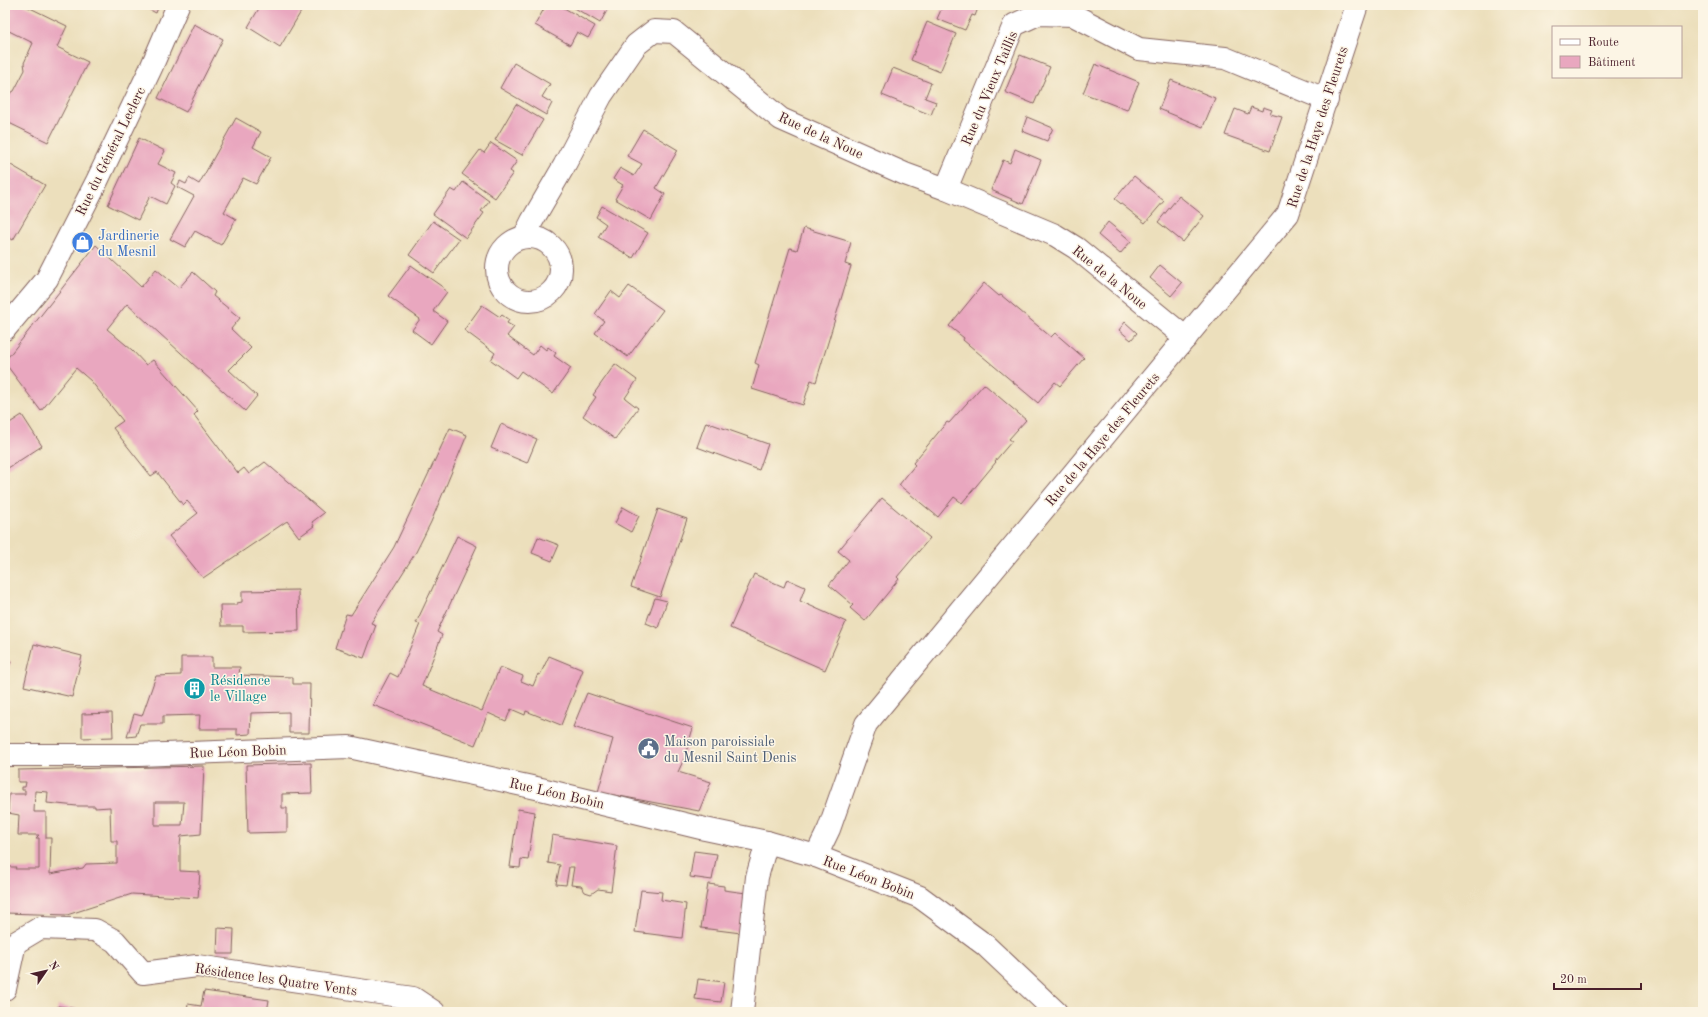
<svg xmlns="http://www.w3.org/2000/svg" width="1708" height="1017" viewBox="0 0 1708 1017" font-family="'Old Standard TT',serif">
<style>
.building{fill:#e9a7bf;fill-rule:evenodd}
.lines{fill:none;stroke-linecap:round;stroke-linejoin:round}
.minor-casing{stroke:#83625e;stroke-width:24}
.minor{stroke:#fff;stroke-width:22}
.labels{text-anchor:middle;stroke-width:3;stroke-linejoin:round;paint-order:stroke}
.street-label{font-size:14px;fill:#4a1f2b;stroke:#fcf5e5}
.shop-label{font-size:14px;fill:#366cbe;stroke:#fcf5e5;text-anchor:start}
.culture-label{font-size:14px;fill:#0d838f;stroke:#fcf5e5;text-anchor:start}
.service-label{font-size:14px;fill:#4e5e75;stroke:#fcf5e5;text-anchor:start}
</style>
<rect width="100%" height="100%" fill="#fcf5e5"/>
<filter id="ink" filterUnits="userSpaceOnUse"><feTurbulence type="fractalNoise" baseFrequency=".025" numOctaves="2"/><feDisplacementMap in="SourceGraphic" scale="8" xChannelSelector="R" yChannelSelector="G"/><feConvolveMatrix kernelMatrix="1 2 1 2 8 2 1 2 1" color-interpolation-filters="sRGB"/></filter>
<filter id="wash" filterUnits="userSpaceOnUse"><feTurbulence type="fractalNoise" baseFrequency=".012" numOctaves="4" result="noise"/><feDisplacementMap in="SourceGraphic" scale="16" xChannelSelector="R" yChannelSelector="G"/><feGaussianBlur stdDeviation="0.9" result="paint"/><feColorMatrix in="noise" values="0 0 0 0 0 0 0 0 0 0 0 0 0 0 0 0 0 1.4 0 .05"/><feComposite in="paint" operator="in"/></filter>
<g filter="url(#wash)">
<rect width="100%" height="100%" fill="#ecdfbc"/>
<g id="blocks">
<g class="building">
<path d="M 5,5 L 24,5 L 67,26 L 57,47 L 88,62 L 48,142 L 5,121 L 5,102 L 9,94 L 14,91 L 25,70 L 24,63 L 33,43 L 5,29 Z"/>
<path d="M 149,5 L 159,5 L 156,13 L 148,9 Z"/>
<path d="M 261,5 L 305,5 L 280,47 L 248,27 Z"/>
<path d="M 546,5 L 559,5 L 595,26 L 588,38 L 577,32 L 570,45 L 535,25 Z"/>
<path d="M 574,5 L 610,5 L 600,23 L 573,7 Z"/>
<path d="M 943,5 L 976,5 L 975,7 L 978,8 L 975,16 L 972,15 L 965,30 L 937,19 Z"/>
<path d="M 927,22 L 956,34 L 940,72 L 911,60 Z"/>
<path d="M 194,24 L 223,39 L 186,112 L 158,98 Z"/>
<path d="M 1020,55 L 1050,67 L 1034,104 L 1005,92 Z"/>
<path d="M 514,63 L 550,84 L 542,97 L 552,103 L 546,115 L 500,88 Z"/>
<path d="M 1095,64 L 1139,82 L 1127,110 L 1083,93 Z"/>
<path d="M 893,68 L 931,83 L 925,98 L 936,102 L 931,115 L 882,95 Z"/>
<path d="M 1171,80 L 1215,98 L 1203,127 L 1159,109 Z"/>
<path d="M 516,104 L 543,120 L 522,155 L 495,140 Z"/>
<path d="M 1251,107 L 1262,111 L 1263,107 L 1272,110 L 1270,114 L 1282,117 L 1270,151 L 1225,135 L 1235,109 L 1248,114 Z"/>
<path d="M 1027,117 L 1053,128 L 1047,141 L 1022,131 Z"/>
<path d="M 236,118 L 261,132 L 253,147 L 271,157 L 256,184 L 243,178 L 224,212 L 236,219 L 221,245 L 195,231 L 185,247 L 170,239 L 194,196 L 177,187 L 180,181 L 186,184 L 189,178 L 199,184 Z"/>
<path d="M 643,129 L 678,150 L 656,188 L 665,194 L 651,220 L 615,199 L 623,185 L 613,179 L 620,168 L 634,176 L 642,164 L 627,156 Z"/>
<path d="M 139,138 L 165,151 L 158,164 L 176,173 L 171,183 L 175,186 L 166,204 L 150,196 L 138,220 L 108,205 Z"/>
<path d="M 491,143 L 517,161 L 510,171 L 513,173 L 495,198 L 462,174 L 480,150 L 484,153 Z"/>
<path d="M 1015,149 L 1041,160 L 1023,204 L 991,190 L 1003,160 L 1010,163 Z"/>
<path d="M 11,165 L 45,185 L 13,240 L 5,235 L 5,172 Z"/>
<path d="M 1134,176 L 1164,201 L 1145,223 L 1115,199 Z"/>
<path d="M 463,182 L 489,201 L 481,211 L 484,213 L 466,238 L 433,214 L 451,189 L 456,192 Z"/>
<path d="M 1179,196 L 1204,216 L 1183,242 L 1158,222 Z"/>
<path d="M 602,206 L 648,233 L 633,258 L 598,237 L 606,224 L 596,217 Z"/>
<path d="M 433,221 L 459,239 L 434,273 L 409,255 Z"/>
<path d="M 1108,222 L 1131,241 L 1120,254 L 1098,235 Z"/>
<path d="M 804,228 L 851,242 L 845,264 L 851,266 L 816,382 L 811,380 L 803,405 L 752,389 L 759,365 L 755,363 L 790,248 L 797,250 Z"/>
<path d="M 96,245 L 141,287 L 156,269 L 179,288 L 193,272 L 215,292 L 213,296 L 240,318 L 231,329 L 251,348 L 229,370 L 257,396 L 245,411 L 127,304 L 107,329 L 132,350 L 146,365 L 153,360 L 198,411 L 194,415 L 238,473 L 244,468 L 249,474 L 265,462 L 324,513 L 312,522 L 314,526 L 299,537 L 287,521 L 203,578 L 169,536 L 198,513 L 187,501 L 183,505 L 157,472 L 151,476 L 113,428 L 123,421 L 91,381 L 76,368 L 41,411 L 5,363 L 5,361 Z"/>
<path d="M 411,265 L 444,288 L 443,289 L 447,292 L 433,311 L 447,321 L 431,344 L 412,330 L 420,319 L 388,296 Z"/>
<path d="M 1160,265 L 1182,283 L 1171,296 L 1150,278 Z"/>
<path d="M 984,283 L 999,296 L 1001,295 L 1051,337 L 1055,333 L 1084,358 L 1060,386 L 1055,382 L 1038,403 L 963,340 L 964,338 L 949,326 Z"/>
<path d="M 629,286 L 663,310 L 628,357 L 595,333 L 604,321 L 595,314 L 611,291 L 620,298 Z"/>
<path d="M 482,305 L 500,317 L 502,315 L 509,320 L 507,323 L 514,327 L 507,336 L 533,355 L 540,345 L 546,350 L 548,347 L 556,353 L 554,356 L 571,368 L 553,394 L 521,371 L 516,378 L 491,360 L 495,353 L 464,330 Z"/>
<path d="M 1125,322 L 1137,333 L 1131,340 L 1119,330 Z"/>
<path d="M 615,364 L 637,380 L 625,398 L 638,408 L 615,439 L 583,416 L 596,397 L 593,395 Z"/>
<path d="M 984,384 L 1026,420 L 1009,439 L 1012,441 L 995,461 L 996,462 L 962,503 L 954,497 L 938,517 L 899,485 L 915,465 L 913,463 L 947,422 L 949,423 Z"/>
<path d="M 22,415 L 42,446 L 5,470 L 5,426 Z"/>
<path d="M 706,422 L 768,444 L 759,470 L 697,447 Z"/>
<path d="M 501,424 L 537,439 L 527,463 L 491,448 Z"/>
<path d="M 450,428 L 467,435 L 431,522 L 416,552 L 371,623 L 376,625 L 364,658 L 335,648 L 346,614 L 351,615 L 394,547 Z"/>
<path d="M 882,498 L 930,538 L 897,577 L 899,579 L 865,621 L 850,608 L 853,605 L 829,585 L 849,560 L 838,551 Z"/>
<path d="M 623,507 L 639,516 L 631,532 L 615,523 Z"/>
<path d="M 658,509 L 687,519 L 660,597 L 631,587 Z"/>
<path d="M 457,536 L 477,546 L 437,632 L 442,635 L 422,686 L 482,711 L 500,667 L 523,676 L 521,681 L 533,686 L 538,674 L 540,675 L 549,656 L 583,670 L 561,725 L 526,711 L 525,715 L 511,709 L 506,721 L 488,713 L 475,745 L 373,705 L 390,673 L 398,677 L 420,624 L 416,623 Z"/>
<path d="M 538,537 L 559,545 L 552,561 L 532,553 Z"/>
<path d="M 754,574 L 784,587 L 787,579 L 805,587 L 800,601 L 846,622 L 825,670 L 730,628 Z"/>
<path d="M 298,590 L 299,631 L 243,632 L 243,626 L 221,626 L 220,605 L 237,605 L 237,603 L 242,602 L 242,591 Z"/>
<path d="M 655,598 L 667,601 L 658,628 L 646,623 Z"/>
<path d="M 34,644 L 82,656 L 72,697 L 24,686 Z"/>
<path d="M 181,657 L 212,657 L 212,667 L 240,667 L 239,675 L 293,677 L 293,684 L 310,684 L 309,733 L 289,733 L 289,712 L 251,713 L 250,734 L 237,735 L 237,729 L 199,729 L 200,715 L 163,716 L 163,724 L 140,724 L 136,736 L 127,737 L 134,714 L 142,716 L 156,676 L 181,675 Z"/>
<path d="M 5,659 L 11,662 L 5,673 Z"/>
<path d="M 587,693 L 693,728 L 684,759 L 678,772 L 711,782 L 699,811 L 598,792 L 613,739 L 573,727 Z"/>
<path d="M 112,713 L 113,737 L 82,738 L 82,714 Z"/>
<path d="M 311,763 L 312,793 L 282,794 L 282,808 L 287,808 L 287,832 L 248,833 L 246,765 Z"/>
<path d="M 204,766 L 201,834 L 181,836 L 180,846 L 180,871 L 200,872 L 198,898 L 132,894 L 67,915 L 5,913 L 5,867 L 16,867 L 15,869 L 39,869 L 39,838 L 36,838 L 39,835 L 18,835 L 19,815 L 8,813 L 9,794 L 25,794 L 25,790 L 22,790 L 22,787 L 25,787 L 26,782 L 18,782 L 18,770 ZM 35,791 L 48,792 L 47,803 L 77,806 L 95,806 L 95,808 L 110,807 L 111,841 L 117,841 L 117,863 L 86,864 L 83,868 L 50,874 L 51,838 L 46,838 L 46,812 L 34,812 ZM 155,802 L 184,802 L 182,825 L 155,825 Z"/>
<path d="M 518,809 L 535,812 L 528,860 L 521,859 L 520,868 L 510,867 Z"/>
<path d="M 552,835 L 617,846 L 611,891 L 598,889 L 591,894 L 585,892 L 581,886 L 571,885 L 574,867 L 569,867 L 566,885 L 556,884 L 560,865 L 548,863 Z"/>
<path d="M 694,851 L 717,854 L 712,880 L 690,877 Z"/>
<path d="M 708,884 L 724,886 L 724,890 L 746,893 L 741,933 L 701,928 Z"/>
<path d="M 641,890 L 662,892 L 661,900 L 686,904 L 682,938 L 635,932 Z"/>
<path d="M 218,928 L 234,929 L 233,954 L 217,954 Z"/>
<path d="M 698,979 L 724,982 L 721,1002 L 695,999 Z"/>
<path d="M 204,991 L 269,1000 L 267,1012 L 187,1012 L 188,1004 L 201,1006 Z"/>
<path d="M 58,1006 L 91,1011 L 91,1012 L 57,1012 Z"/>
</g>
</g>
</g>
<g filter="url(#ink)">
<use href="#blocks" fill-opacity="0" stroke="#83625e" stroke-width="1"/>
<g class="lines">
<defs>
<g id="minor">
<path d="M 946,189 L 1014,25 L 1038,14 L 1073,15 L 1139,49 L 1225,58 L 1327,100"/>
<circle cx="529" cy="269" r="32"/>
<path d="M 524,237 L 532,221 L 564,166 L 601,96 L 636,45 L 654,31 L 674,32 L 781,119 L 905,174 L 946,189 L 1055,235 L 1076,248 L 1186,338"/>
<path d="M 5,329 L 47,279 L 97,181 L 151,68 L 178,5"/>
<path d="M 5,755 L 139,755 L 349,747 L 541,789 L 705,829 L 767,842 L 816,856 L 920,897 L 985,945 L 1056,1012"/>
<path d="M 816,856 L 829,829 L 866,724 L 1288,214 L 1357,5"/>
<path d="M 5,989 L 15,943 L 40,928 L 95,930 L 115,941 L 143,973 L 197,966 L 413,998 L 434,1012"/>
<path d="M 742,1012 L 757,877 L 767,842"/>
</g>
</defs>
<use href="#minor" class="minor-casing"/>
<use href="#minor" class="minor"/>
</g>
</g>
<defs>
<symbol id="shop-disc" viewBox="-11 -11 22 22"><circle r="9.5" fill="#3f7fe0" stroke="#fcf5e5"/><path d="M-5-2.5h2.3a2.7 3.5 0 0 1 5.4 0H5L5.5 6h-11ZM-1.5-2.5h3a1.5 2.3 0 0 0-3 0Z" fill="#fff"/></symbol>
<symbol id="building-disc" viewBox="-11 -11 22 22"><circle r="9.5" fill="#0f9aa8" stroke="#fcf5e5"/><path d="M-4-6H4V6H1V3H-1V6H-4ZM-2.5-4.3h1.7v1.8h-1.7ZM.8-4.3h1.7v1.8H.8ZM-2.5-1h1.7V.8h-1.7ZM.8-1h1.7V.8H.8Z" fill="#fff"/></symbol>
<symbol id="civic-disc" viewBox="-11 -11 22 22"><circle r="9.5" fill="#5c6f8a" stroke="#fcf5e5"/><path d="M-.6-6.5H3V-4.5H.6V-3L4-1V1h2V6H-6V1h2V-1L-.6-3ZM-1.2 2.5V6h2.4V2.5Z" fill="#fff"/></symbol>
</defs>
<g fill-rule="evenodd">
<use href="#shop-disc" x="70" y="230" width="25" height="25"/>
<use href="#building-disc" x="182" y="676" width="25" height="25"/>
<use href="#civic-disc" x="636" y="736" width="25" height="25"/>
</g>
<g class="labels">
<g class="street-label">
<text transform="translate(989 88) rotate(-67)" y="5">Rue du Vieux Taillis</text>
<text transform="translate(1317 127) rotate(-72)" y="5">Rue de la Haye des Fleurets</text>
<text transform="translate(821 135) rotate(25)" y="5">Rue de la Noue</text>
<text transform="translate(110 151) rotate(-64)" y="5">Rue du Général Leclerc</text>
<text transform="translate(1110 277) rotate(39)" y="5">Rue de la Noue</text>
<text transform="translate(1102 439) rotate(-50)" y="5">Rue de la Haye des Fleurets</text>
<text transform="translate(238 751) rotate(-2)" y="5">Rue Léon Bobin</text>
<text transform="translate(557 793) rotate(13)" y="5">Rue Léon Bobin</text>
<text transform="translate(869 877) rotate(21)" y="5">Rue Léon Bobin</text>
<text transform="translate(276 979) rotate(8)" y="5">Résidence les Quatre Vents</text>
</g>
<g class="shop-label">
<text x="98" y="240">Jardinerie<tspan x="98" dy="16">du Mesnil</tspan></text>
</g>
<g class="culture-label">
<text x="210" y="685">Résidence<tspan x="210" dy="16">le Village</tspan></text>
</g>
<g class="service-label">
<text x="664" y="746">Maison paroissiale<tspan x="664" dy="16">du Mesnil Saint Denis</tspan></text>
</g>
</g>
<rect width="1708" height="1017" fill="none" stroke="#fcf5e5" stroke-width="20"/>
<rect x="1552" y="26" width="130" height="52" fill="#fcf5e5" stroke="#b59f9b"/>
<rect x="1560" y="39" width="20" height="6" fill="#ffffff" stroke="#b59f9b"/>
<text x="1588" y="46" font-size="12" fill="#4a1f2b">Route</text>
<rect x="1560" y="56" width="20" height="12" fill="#e9a7bf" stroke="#b59f9b"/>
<text x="1588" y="66" font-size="12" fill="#4a1f2b">Bâtiment</text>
<g transform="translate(46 971) rotate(56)" stroke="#fcf5e5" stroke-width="3" paint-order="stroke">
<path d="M0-3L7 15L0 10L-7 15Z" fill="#4a1f2b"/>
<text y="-6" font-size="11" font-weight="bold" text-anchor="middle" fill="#4a1f2b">N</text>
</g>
<path d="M1554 983v6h87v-6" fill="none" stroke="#4a1f2b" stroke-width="2"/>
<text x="1560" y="983" font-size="12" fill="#4a1f2b" stroke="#fcf5e5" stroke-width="3" paint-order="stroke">20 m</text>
</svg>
